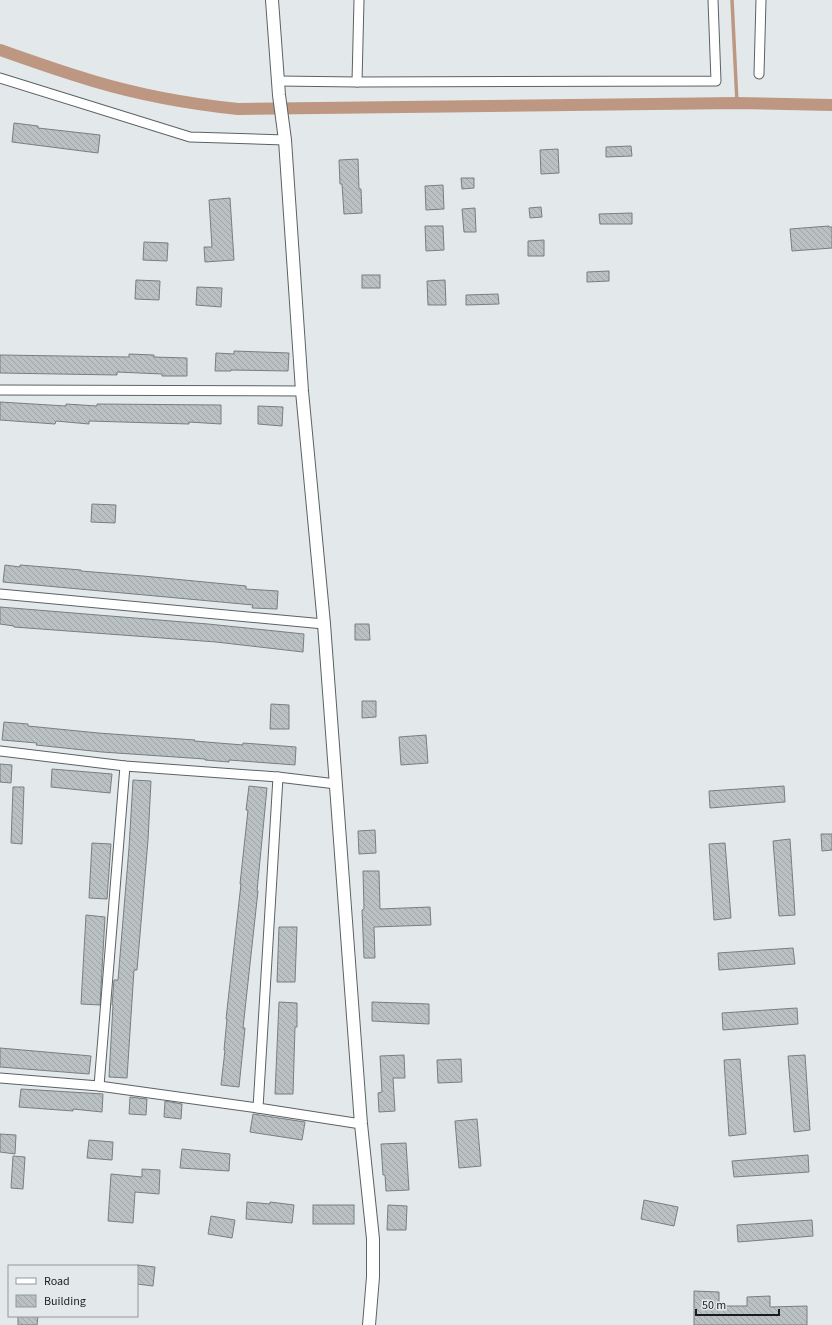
<svg xmlns="http://www.w3.org/2000/svg" width="832" height="1325" viewBox="0 0 832 1325" font-family="'Source Sans 3',sans-serif">
<style>
.lines{fill:none;stroke-linecap:round;stroke-linejoin:round}
.stream{stroke:#bd9781;stroke-width:3.5}
.canal{stroke:#bd9781;stroke-width:12}
.building{fill:url(#building-back-hatch);stroke:#797f80}
.street-casing{stroke:#5c6263;stroke-width:11}
.secondary-casing{stroke:#5c6263;stroke-width:14}
.street{stroke:#fff;stroke-width:9}
.secondary{stroke:#fff;stroke-width:12}
</style>
<defs>
<pattern id="building-back-hatch" width="6" height="6" patternUnits="userSpaceOnUse"><rect width="6" height="6" fill="#bac1c2"/><path d="M-1 5l2 2M0 0l6 6M5-1l2 2" fill="none" stroke="#9fa5a6"/></pattern>
</defs>
<rect width="100%" height="100%" fill="#e3e9ea"/>
<g class="lines">
<path class="stream" d="M 732,0 L 737,103"/>
<path class="canal" d="M 0,50 C 31,61 62,72 93,81 C 140,95 189,104 238,109 L 737,103 L 832,105"/>
</g>
<g class="building">
<path d="M 14,123 L 38,126 L 38,128 L 100,135 L 98,153 L 12,142 Z"/>
<path d="M 631,146 L 632,156 L 606,157 L 606,147 Z"/>
<path d="M 558,149 L 559,173 L 541,174 L 540,150 Z"/>
<path d="M 358,159 L 359,189 L 361,189 L 362,213 L 344,214 L 342,184 L 340,184 L 339,160 Z"/>
<path d="M 461,178 L 474,178 L 474,188 L 462,189 Z"/>
<path d="M 443,185 L 444,209 L 426,210 L 425,186 Z"/>
<path d="M 230,198 L 234,260 L 205,262 L 204,247 L 212,247 L 209,200 Z"/>
<path d="M 541,207 L 542,217 L 530,218 L 529,208 Z"/>
<path d="M 475,208 L 476,232 L 464,232 L 462,209 Z"/>
<path d="M 632,213 L 632,224 L 600,224 L 599,214 Z"/>
<path d="M 425,226 L 443,226 L 444,250 L 426,251 Z"/>
<path d="M 829,226 L 829,227 L 832,227 L 832,248 L 792,251 L 790,229 Z"/>
<path d="M 544,240 L 544,256 L 528,256 L 528,241 Z"/>
<path d="M 144,242 L 168,243 L 167,261 L 143,260 Z"/>
<path d="M 609,271 L 609,281 L 587,282 L 587,272 Z"/>
<rect x="362" y="275" width="18" height="13"/>
<path d="M 136,280 L 160,281 L 159,300 L 135,299 Z"/>
<path d="M 445,280 L 446,305 L 428,305 L 427,281 Z"/>
<path d="M 197,287 L 222,288 L 221,307 L 196,305 Z"/>
<path d="M 498,294 L 499,304 L 466,305 L 466,295 Z"/>
<path d="M 234,351 L 289,353 L 288,371 L 231,370 L 231,371 L 215,371 L 216,353 L 234,354 Z"/>
<path d="M 129,354 L 154,355 L 154,357 L 187,358 L 187,376 L 162,376 L 162,374 L 117,372 L 117,375 L 0,373 L 0,355 L 129,357 Z"/>
<path d="M 0,402 L 66,406 L 66,404 L 97,406 L 97,404 L 221,405 L 221,424 L 189,422 L 189,424 L 89,421 L 89,424 L 56,421 L 55,424 L 0,420 Z"/>
<path d="M 258,406 L 283,407 L 282,426 L 258,424 Z"/>
<path d="M 92,504 L 116,505 L 115,523 L 91,522 Z"/>
<path d="M 5,565 L 20,567 L 20,565 L 81,570 L 81,571 L 143,576 L 246,586 L 246,589 L 278,591 L 277,609 L 252,608 L 253,605 L 221,602 L 3,582 Z"/>
<path d="M 0,607 L 208,624 L 304,634 L 303,652 L 216,642 L 14,627 L 14,626 L 0,624 Z"/>
<path d="M 355,624 L 369,624 L 370,640 L 355,640 Z"/>
<path d="M 362,701 L 376,701 L 376,717 L 362,718 Z"/>
<path d="M 271,704 L 289,705 L 289,729 L 270,729 Z"/>
<path d="M 4,722 L 28,724 L 28,726 L 98,733 L 195,740 L 194,741 L 243,745 L 243,743 L 296,747 L 295,765 L 229,760 L 229,762 L 205,760 L 205,759 L 102,752 L 36,745 L 37,743 L 2,740 Z"/>
<path d="M 426,735 L 428,763 L 401,765 L 399,737 Z"/>
<path d="M 0,764 L 12,765 L 11,783 L 0,782 Z"/>
<path d="M 52,769 L 112,774 L 110,793 L 51,787 Z"/>
<path d="M 133,780 L 151,781 L 148,840 L 137,970 L 134,970 L 127,1078 L 109,1077 L 113,1005 L 112,1005 L 114,980 L 118,980 L 129,848 Z"/>
<path d="M 249,786 L 267,788 L 257,891 L 258,891 L 243,1028 L 245,1028 L 239,1087 L 221,1085 L 225,1050 L 224,1050 L 227,1019 L 226,1019 L 241,884 L 240,884 L 248,810 L 246,810 Z"/>
<path d="M 784,786 L 785,802 L 710,808 L 709,791 Z"/>
<path d="M 13,787 L 24,787 L 22,844 L 11,843 Z"/>
<path d="M 375,830 L 376,853 L 359,854 L 358,831 Z"/>
<path d="M 821,834 L 832,834 L 832,850 L 822,851 Z"/>
<path d="M 790,839 L 795,915 L 779,916 L 773,841 Z"/>
<path d="M 92,843 L 111,844 L 107,899 L 89,898 Z"/>
<path d="M 725,843 L 731,918 L 714,920 L 709,844 Z"/>
<path d="M 363,871 L 379,871 L 380,909 L 430,907 L 431,925 L 374,927 L 375,958 L 364,958 L 362,910 L 364,909 Z"/>
<path d="M 86,915 L 105,917 L 100,1005 L 81,1004 Z"/>
<path d="M 279,927 L 297,927 L 295,982 L 277,982 Z"/>
<path d="M 793,948 L 795,964 L 719,970 L 718,953 Z"/>
<path d="M 279,1002 L 297,1003 L 297,1027 L 295,1027 L 293,1094 L 275,1094 Z"/>
<path d="M 372,1002 L 429,1004 L 429,1024 L 372,1021 Z"/>
<path d="M 797,1008 L 798,1024 L 723,1030 L 722,1013 Z"/>
<path d="M 0,1048 L 91,1056 L 89,1074 L 0,1067 Z"/>
<path d="M 404,1055 L 405,1078 L 393,1078 L 395,1111 L 379,1112 L 378,1093 L 382,1092 L 380,1056 Z"/>
<path d="M 805,1055 L 810,1130 L 794,1132 L 788,1056 Z"/>
<path d="M 461,1059 L 462,1082 L 438,1083 L 437,1060 Z"/>
<path d="M 740,1059 L 746,1134 L 729,1136 L 724,1060 Z"/>
<path d="M 21,1089 L 103,1094 L 102,1112 L 73,1109 L 73,1111 L 19,1107 Z"/>
<path d="M 130,1097 L 147,1099 L 146,1115 L 129,1114 Z"/>
<path d="M 165,1101 L 182,1104 L 181,1119 L 164,1117 Z"/>
<path d="M 253,1114 L 305,1122 L 302,1140 L 250,1132 Z"/>
<path d="M 477,1119 L 481,1166 L 459,1168 L 455,1121 Z"/>
<path d="M 0,1134 L 16,1135 L 15,1154 L 0,1152 Z"/>
<path d="M 89,1140 L 113,1142 L 112,1160 L 87,1158 Z"/>
<path d="M 406,1143 L 409,1190 L 386,1191 L 385,1175 L 383,1175 L 381,1144 Z"/>
<path d="M 182,1149 L 230,1154 L 229,1171 L 180,1168 Z"/>
<path d="M 808,1155 L 809,1172 L 734,1177 L 732,1161 Z"/>
<path d="M 13,1156 L 25,1157 L 23,1189 L 11,1188 Z"/>
<path d="M 142,1169 L 160,1170 L 159,1194 L 135,1192 L 133,1223 L 108,1221 L 111,1174 L 142,1177 Z"/>
<path d="M 644,1200 L 678,1207 L 674,1226 L 641,1219 Z"/>
<path d="M 247,1202 L 270,1204 L 270,1202 L 294,1205 L 292,1223 L 246,1219 Z"/>
<rect x="313" y="1205" width="41" height="19"/>
<path d="M 388,1205 L 407,1206 L 406,1230 L 387,1230 Z"/>
<path d="M 211,1216 L 235,1220 L 232,1238 L 208,1234 Z"/>
<path d="M 812,1220 L 813,1236 L 738,1242 L 737,1225 Z"/>
<path d="M 137,1265 L 155,1267 L 153,1286 L 137,1284 Z"/>
<path d="M 694,1291 L 719,1292 L 719,1306 L 747,1306 L 747,1297 L 770,1296 L 770,1307 L 807,1306 L 807,1325 L 694,1325 Z"/>
<path d="M 18,1316 L 38,1316 L 37,1325 L 18,1325 Z"/>
</g>
<g class="lines">
<defs>
<g id="street">
<path d="M 759,74 L 761,0"/>
<path d="M 0,78 L 190,137 L 285,140"/>
<path d="M 279,81 L 357,82 L 716,81 L 713,0"/>
<path d="M 357,82 L 359,0"/>
<path d="M 0,390 L 302,391"/>
<path d="M 0,594 L 324,624"/>
<path d="M 0,751 L 125,766 L 278,777 L 336,784"/>
<path d="M 0,1078 L 99,1086 L 258,1108 L 361,1124"/>
<path d="M 99,1086 L 125,766"/>
<path d="M 258,1108 L 278,777"/>
</g>
<path id="secondary" d="M 272,0 L 279,95 L 285,140 L 302,391 L 324,624 L 361,1124 L 373,1239 L 373,1277 L 369,1325"/>
</defs>
<use href="#street" class="street-casing"/>
<use href="#secondary" class="secondary-casing"/>
<use href="#street" class="street"/>
<use href="#secondary" class="secondary"/>
</g>
<rect x="8" y="1265" width="130" height="52" fill="#e3e9ea" stroke="#939798"/>
<rect x="16" y="1278" width="20" height="6" fill="#ffffff" stroke="#939798"/>
<text x="44" y="1285" font-size="12" fill="#1a1d1d">Road</text>
<rect x="16" y="1295" width="20" height="12" fill="url(#building-back-hatch)" stroke="#939798"/>
<text x="44" y="1305" font-size="12" fill="#1a1d1d">Building</text>
<path d="M696 1309v6h83v-6" fill="none" stroke="#1a1d1d" stroke-width="2"/>
<text x="702" y="1309" font-size="12" fill="#1a1d1d" stroke="#e3e9ea" stroke-width="3" paint-order="stroke">50 m</text>
</svg>
